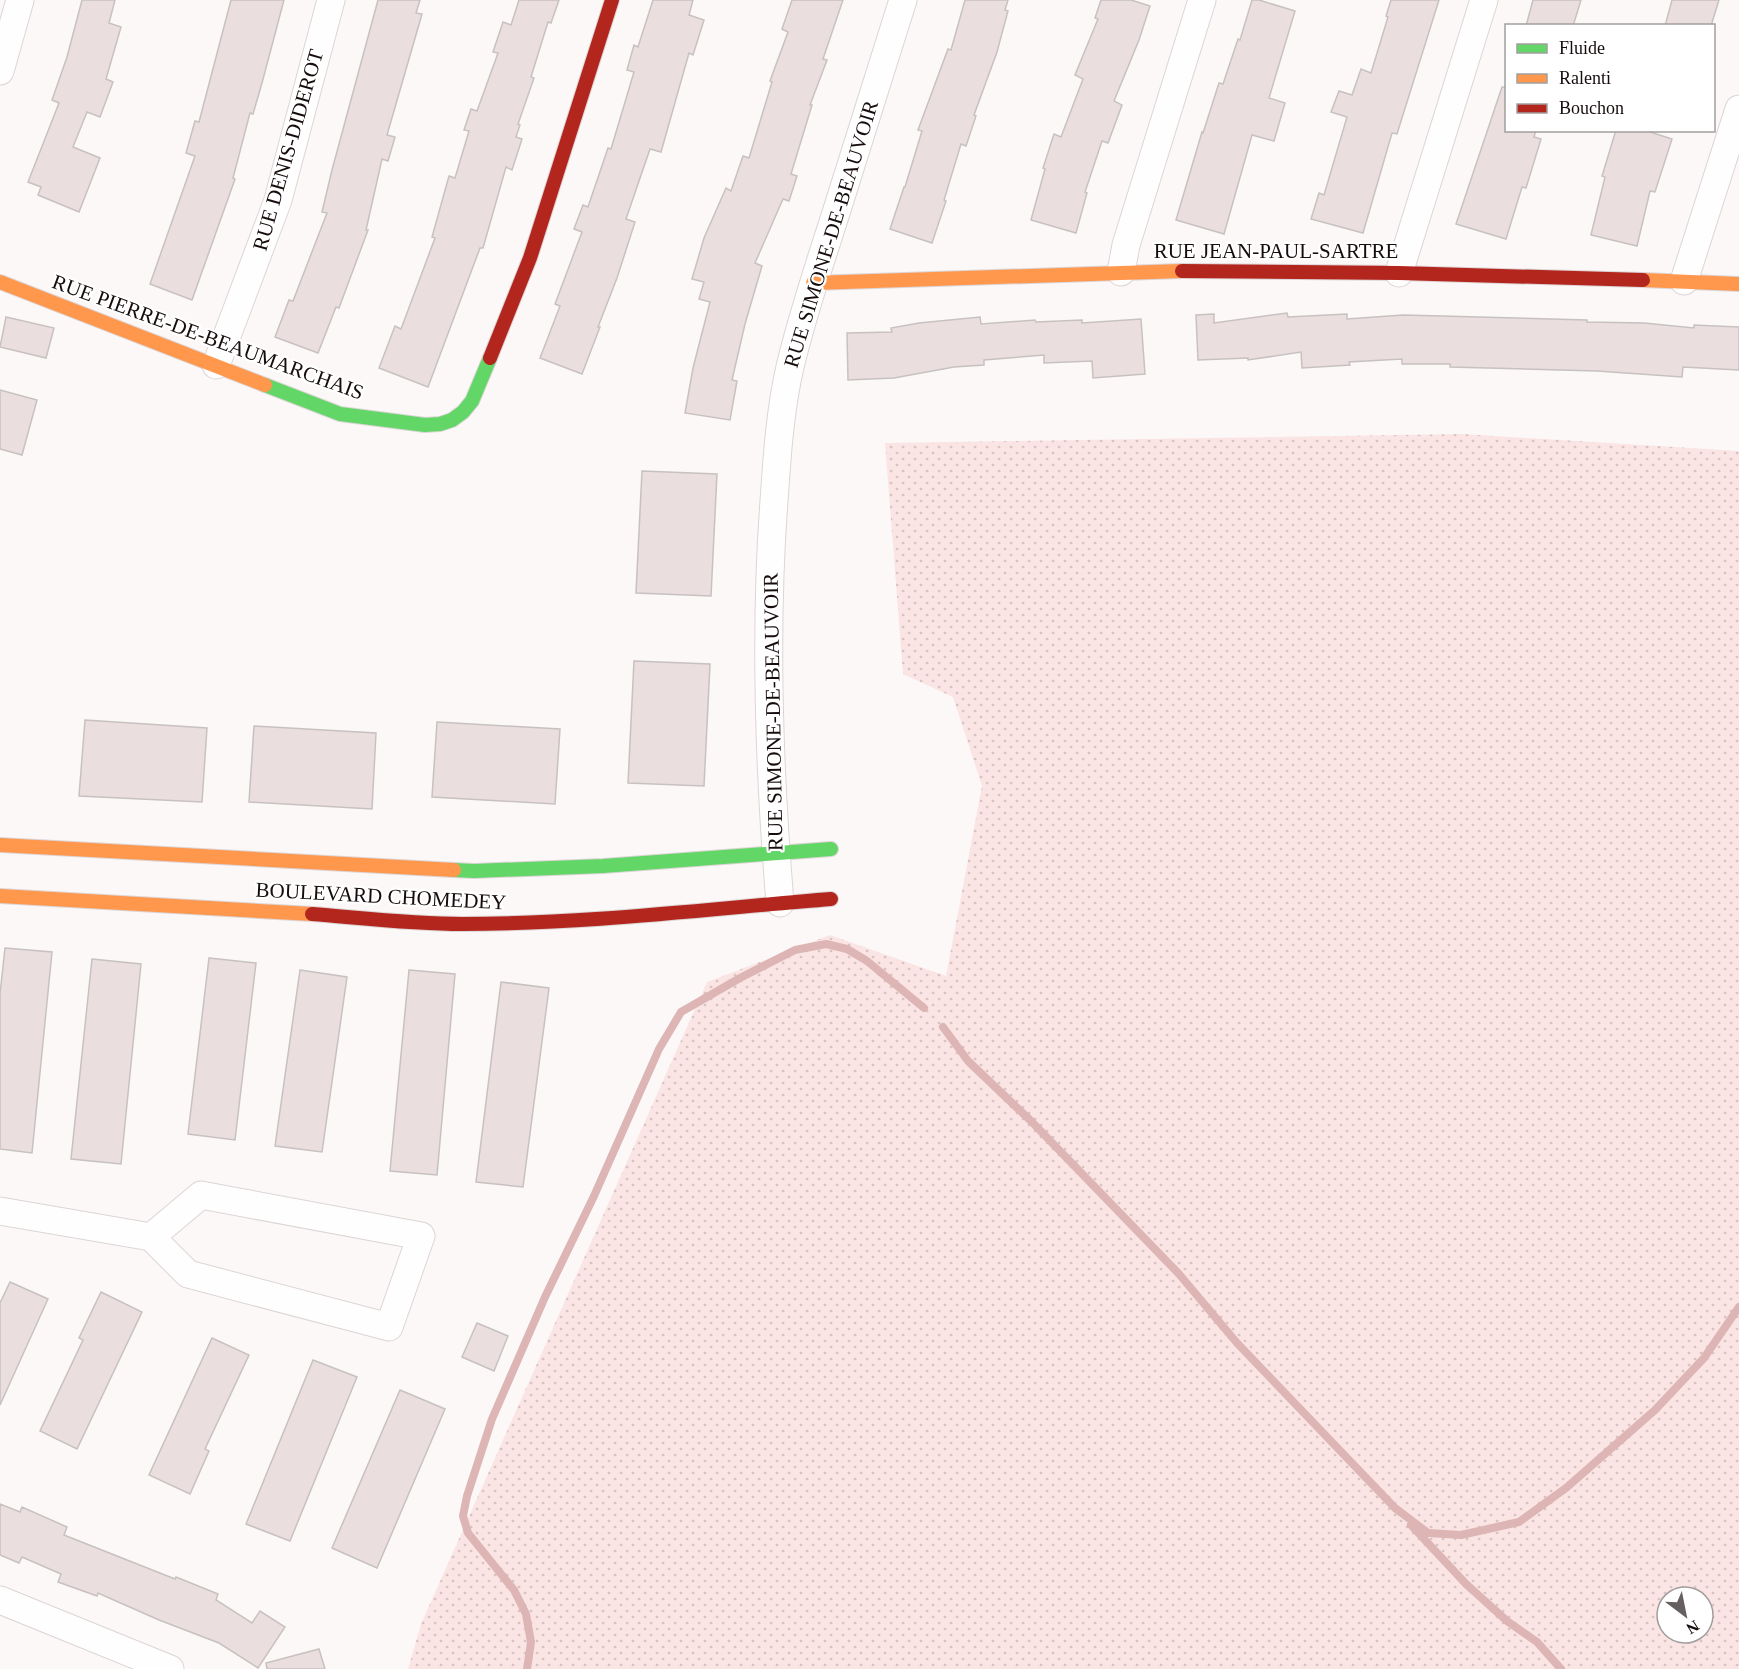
<svg xmlns="http://www.w3.org/2000/svg" width="1739" height="1669" viewBox="0 0 1739 1669" font-family="Georgia,serif">
<style>
.grass{fill:url(#grass-dots);fill-rule:evenodd}
.lines{fill:none;stroke-linecap:round;stroke-linejoin:round}
.stream{stroke:#dcb5b4;stroke-width:8}
.building{fill:#eadede;stroke:#c8c1c1;stroke-width:1.5}
.street-casing{stroke:#ddd5d5;stroke-width:29}
.fast-casing{stroke:#ddd5d5;stroke-width:16}
.slow-casing{stroke:#ddd5d5;stroke-width:16}
.jam-casing{stroke:#ddd5d5;stroke-width:16}
.street{stroke:#fffefe;stroke-width:27}
.fast{stroke:#63d668;stroke-width:14}
.slow{stroke:#ff974d;stroke-width:14}
.jam{stroke:#b3261e;stroke-width:14}
.labels{text-anchor:middle;stroke-width:4.5;stroke-linejoin:round;paint-order:stroke}
.street-label{font-size:21px;fill:#160c0c;stroke:#fff}
</style>
<defs>
<pattern id="grass-dots" width="8" height="8" patternUnits="userSpaceOnUse" patternTransform="scale(1.5)"><rect width="8" height="8" fill="#fbe5e4"/><path d="M2 2h.1M6 6h.1" fill="none" stroke="#d6c3c2" stroke-width="1.8" stroke-linecap="round"/></pattern>
</defs>
<rect width="100%" height="100%" fill="#fcf8f8"/>
<path class="grass" d="M 1462,434 L 1739,451 L 1739,1669 L 408,1669 L 421,1624 L 707,982 L 830,935 L 946,976 L 982,786 L 953,697 L 903,674 L 885,443 ZM 1667,1597 L 1703,1597 L 1703,1633 L 1667,1633 Z"/>
<g class="lines">
<g class="stream">
<path d="M 943,1027 L 968,1061 L 1031,1121 L 1179,1274 L 1237,1343 L 1395,1508 L 1428,1533 L 1461,1535 L 1519,1522 L 1566,1488 L 1655,1410 L 1704,1358 L 1739,1307"/>
<path d="M 1411,1525 L 1466,1584 L 1507,1621 L 1537,1642 L 1561,1669"/>
<path d="M 527,1669 L 531,1642 L 526,1614 L 514,1590 L 468,1533 L 463,1516 L 467,1496 L 492,1419 L 545,1297 L 594,1196 L 659,1049 L 681,1012 L 740,978 L 795,950 L 826,944 L 847,949 L 867,961 L 924,1008"/>
</g>
</g>
<g class="building">
<path d="M 82,0 L 115,0 L 109,23 L 121,27 L 106,79 L 113,82 L 100,117 L 87,112 L 73,147 L 100,158 L 79,212 L 38,195 L 41,187 L 28,182 L 59,103 L 52,100 L 67,57 Z"/>
<path d="M 231,0 L 284,0 L 262,83 L 253,114 L 250,113 L 233,178 L 235,179 L 192,300 L 150,284 L 195,156 L 186,153 L 195,121 L 199,122 Z"/>
<path d="M 378,0 L 420,0 L 416,13 L 422,14 L 387,135 L 395,137 L 388,161 L 382,159 L 366,230 L 368,230 L 339,308 L 336,307 L 318,353 L 275,337 L 289,300 L 293,301 L 327,213 L 322,212 L 332,170 Z"/>
<path d="M 519,0 L 559,0 L 551,23 L 548,22 L 531,77 L 534,78 L 518,124 L 520,125 L 516,137 L 522,139 L 512,170 L 506,167 L 483,248 L 480,248 L 428,387 L 379,368 L 395,326 L 401,329 L 435,238 L 432,237 L 449,176 L 455,178 L 469,131 L 464,130 L 471,109 L 477,111 L 498,53 L 493,52 L 503,22 L 511,25 Z"/>
<path d="M 653,0 L 693,0 L 689,15 L 704,20 L 693,55 L 689,53 L 661,152 L 650,149 L 626,219 L 635,222 L 617,278 L 598,327 L 600,327 L 582,374 L 540,358 L 560,306 L 555,304 L 582,232 L 574,229 L 583,205 L 588,207 L 608,148 L 611,149 L 634,72 L 627,70 L 634,45 L 638,47 Z"/>
<path d="M 792,0 L 843,0 L 823,59 L 827,60 L 810,105 L 812,105 L 791,174 L 797,176 L 789,201 L 783,199 L 755,263 L 762,266 L 745,324 L 732,380 L 737,381 L 730,420 L 685,413 L 693,368 L 710,302 L 699,299 L 704,282 L 692,279 L 704,238 L 726,188 L 731,191 L 743,156 L 749,158 L 772,82 L 770,81 L 788,32 L 782,29 Z"/>
<path d="M 965,0 L 1008,0 L 1005,10 L 1008,11 L 997,52 L 974,115 L 976,116 L 966,146 L 961,144 L 944,200 L 946,201 L 932,243 L 890,229 L 904,187 L 905,187 L 922,131 L 918,130 L 948,49 L 951,50 Z"/>
<path d="M 1101,0 L 1131,0 L 1150,6 L 1139,40 L 1114,101 L 1122,105 L 1108,143 L 1102,141 L 1085,192 L 1087,193 L 1076,233 L 1031,220 L 1045,169 L 1043,168 L 1054,134 L 1061,137 L 1083,79 L 1075,75 L 1098,19 L 1095,18 Z"/>
<path d="M 1252,0 L 1259,0 L 1295,11 L 1269,98 L 1285,103 L 1274,141 L 1252,135 L 1224,234 L 1176,220 L 1202,132 L 1203,133 L 1219,83 L 1223,84 L 1238,39 L 1240,40 Z"/>
<path d="M 1391,0 L 1439,0 L 1397,134 L 1392,133 L 1363,233 L 1311,219 L 1319,193 L 1324,195 L 1347,117 L 1331,112 L 1339,91 L 1352,95 L 1361,69 L 1371,73 L 1388,17 L 1386,16 Z"/>
<path d="M 1533,0 L 1581,0 L 1573,26 L 1526,26 Z"/>
<path d="M 1672,0 L 1719,0 L 1711,26 L 1665,26 Z"/>
<path d="M 1502,87 L 1506,87 L 1506,130 L 1536,130 L 1534,137 L 1541,139 L 1526,188 L 1522,187 L 1506,239 L 1456,224 Z"/>
<path d="M 1616,130 L 1644,130 L 1672,139 L 1655,192 L 1650,191 L 1637,246 L 1591,235 L 1605,177 L 1602,176 Z"/>
<path d="M 1287,313 L 1288,317 L 1347,314 L 1347,319 L 1403,315 L 1442,316 L 1587,320 L 1587,322 L 1644,323 L 1694,328 L 1694,325 L 1739,327 L 1739,370 L 1683,367 L 1682,377 L 1597,371 L 1450,367 L 1450,364 L 1402,364 L 1402,359 L 1349,362 L 1350,365 L 1302,368 L 1301,352 L 1248,360 L 1248,358 L 1198,360 L 1196,315 L 1214,314 L 1214,323 Z"/>
<path d="M 6,317 L 54,328 L 46,358 L 0,347 Z"/>
<path d="M 980,317 L 981,324 L 1035,320 L 1036,322 L 1082,320 L 1082,323 L 1141,319 L 1145,374 L 1093,378 L 1092,361 L 1044,363 L 1044,355 L 984,360 L 984,365 L 954,367 L 894,378 L 848,380 L 847,333 L 892,332 L 891,328 L 919,323 Z"/>
<path d="M 0,390 L 37,400 L 22,455 L 0,449 Z"/>
<path d="M 642,471 L 717,474 L 711,596 L 636,593 Z"/>
<path d="M 634,661 L 710,664 L 704,786 L 628,783 Z"/>
<path d="M 85,720 L 207,728 L 202,802 L 79,796 Z"/>
<path d="M 437,722 L 560,729 L 555,804 L 432,797 Z"/>
<path d="M 254,726 L 376,733 L 372,809 L 249,802 Z"/>
<path d="M 5,948 L 52,952 L 32,1153 L 0,1149 L 0,994 Z"/>
<path d="M 209,958 L 256,963 L 235,1140 L 188,1134 Z"/>
<path d="M 92,959 L 141,964 L 121,1164 L 71,1159 Z"/>
<path d="M 300,970 L 347,977 L 322,1152 L 275,1146 Z"/>
<path d="M 409,970 L 455,974 L 437,1175 L 390,1171 Z"/>
<path d="M 501,982 L 549,988 L 523,1187 L 476,1182 Z"/>
<path d="M 10,1282 L 48,1299 L 0,1405 L 0,1303 Z"/>
<path d="M 101,1292 L 142,1312 L 77,1449 L 40,1431 L 83,1340 L 79,1338 Z"/>
<path d="M 477,1323 L 508,1336 L 494,1371 L 462,1357 Z"/>
<path d="M 212,1338 L 249,1355 L 205,1449 L 209,1451 L 190,1494 L 149,1475 Z"/>
<path d="M 313,1360 L 357,1377 L 290,1541 L 246,1524 Z"/>
<path d="M 400,1390 L 445,1409 L 377,1568 L 332,1548 Z"/>
<path d="M 0,1504 L 20,1512 L 22,1507 L 67,1527 L 64,1535 L 175,1579 L 176,1577 L 218,1594 L 216,1600 L 252,1623 L 260,1611 L 285,1627 L 258,1668 L 219,1643 L 159,1620 L 98,1593 L 97,1596 L 58,1582 L 61,1574 L 22,1557 L 19,1563 L 0,1555 Z"/>
<path d="M 319,1649 L 325,1669 L 267,1669 L 266,1663 Z"/>
</g>
<g class="lines">
<defs>
<g id="street">
<path d="M 0,71 L 20,0"/>
<path d="M 1121,272 L 1126,245 L 1202,0"/>
<path d="M 1399,273 L 1484,0"/>
<path d="M 1684,281 L 1739,109"/>
<path d="M 216,365 L 278,200 L 331,0"/>
<path d="M 780,903 C 769,770 764,634 774,501 C 777,457 780,410 790,367 C 802,316 819,266 835,216 C 857,144 880,72 903,0"/>
<path d="M 0,1211 L 151,1237 L 188,1274 L 389,1327 L 421,1236 L 201,1195 L 151,1237"/>
<path d="M 0,1600 L 170,1669"/>
</g>
<g id="fast">
<path d="M 265,385 L 340,414 L 425,425 L 440,424 L 452,420 L 463,412 L 472,401 L 490,358"/>
<path d="M 454,870 L 474,871 L 603,866 L 831,849"/>
</g>
<g id="slow">
<path d="M 1643,280 L 1739,284"/>
<path d="M 0,282 L 265,385"/>
<path d="M 813,283 L 1182,271"/>
<path d="M 0,845 L 454,870"/>
<path d="M 0,896 L 312,914"/>
</g>
<g id="jam">
<path d="M 1182,271 L 1399,273 L 1643,280"/>
<path d="M 490,358 L 530,258 L 612,0"/>
<path d="M 312,914 C 362,918 412,924 462,924 C 585,924 708,909 831,899"/>
</g>
</defs>
<use href="#street" class="street-casing"/>
<use href="#fast" class="fast-casing"/>
<use href="#slow" class="slow-casing"/>
<use href="#jam" class="jam-casing"/>
<use href="#street" class="street"/>
<use href="#fast" class="fast"/>
<use href="#slow" class="slow"/>
<use href="#jam" class="jam"/>
</g>
<g class="labels">
<g class="street-label">
<text transform="translate(288 150) rotate(-74)" y="7">RUE DENIS-DIDEROT</text>
<text transform="translate(831 234) rotate(-73)" y="7">RUE SIMONE-DE-BEAUVOIR</text>
<text x="1276" y="258">RUE JEAN-PAUL-SARTRE</text>
<text transform="translate(208 337) rotate(20)" y="7">RUE PIERRE-DE-BEAUMARCHAIS</text>
<text transform="translate(773 712) rotate(-91)" y="7">RUE SIMONE-DE-BEAUVOIR</text>
<text transform="translate(381 896) rotate(3)" y="7">BOULEVARD CHOMEDEY</text>
</g>
</g>
<rect x="1505" y="24" width="210" height="108" fill="#ffffff" stroke="#a29e9e" stroke-width="1.5"/>
<rect x="1517" y="44" width="30" height="9" fill="#63d668" stroke="#a29e9e" stroke-width="1.5"/>
<text x="1559" y="54" font-size="18" fill="#160c0c">Fluide</text>
<rect x="1517" y="74" width="30" height="9" fill="#ff974d" stroke="#a29e9e" stroke-width="1.5"/>
<text x="1559" y="84" font-size="18" fill="#160c0c">Ralenti</text>
<rect x="1517" y="104" width="30" height="9" fill="#b3261e" stroke="#a29e9e" stroke-width="1.5"/>
<text x="1559" y="114" font-size="18" fill="#160c0c">Bouchon</text>
<g transform="translate(1685 1615) rotate(148)"><circle r="28" fill="#ffffff" stroke="#a29e9e" stroke-width="1.5"/>
<path d="M0-4.5L10 22L0 15L-10 22Z" fill="#665f5f"/>
<text y="-9" font-size="16" font-weight="bold" text-anchor="middle" fill="#160c0c">N</text>
</g>
</svg>
